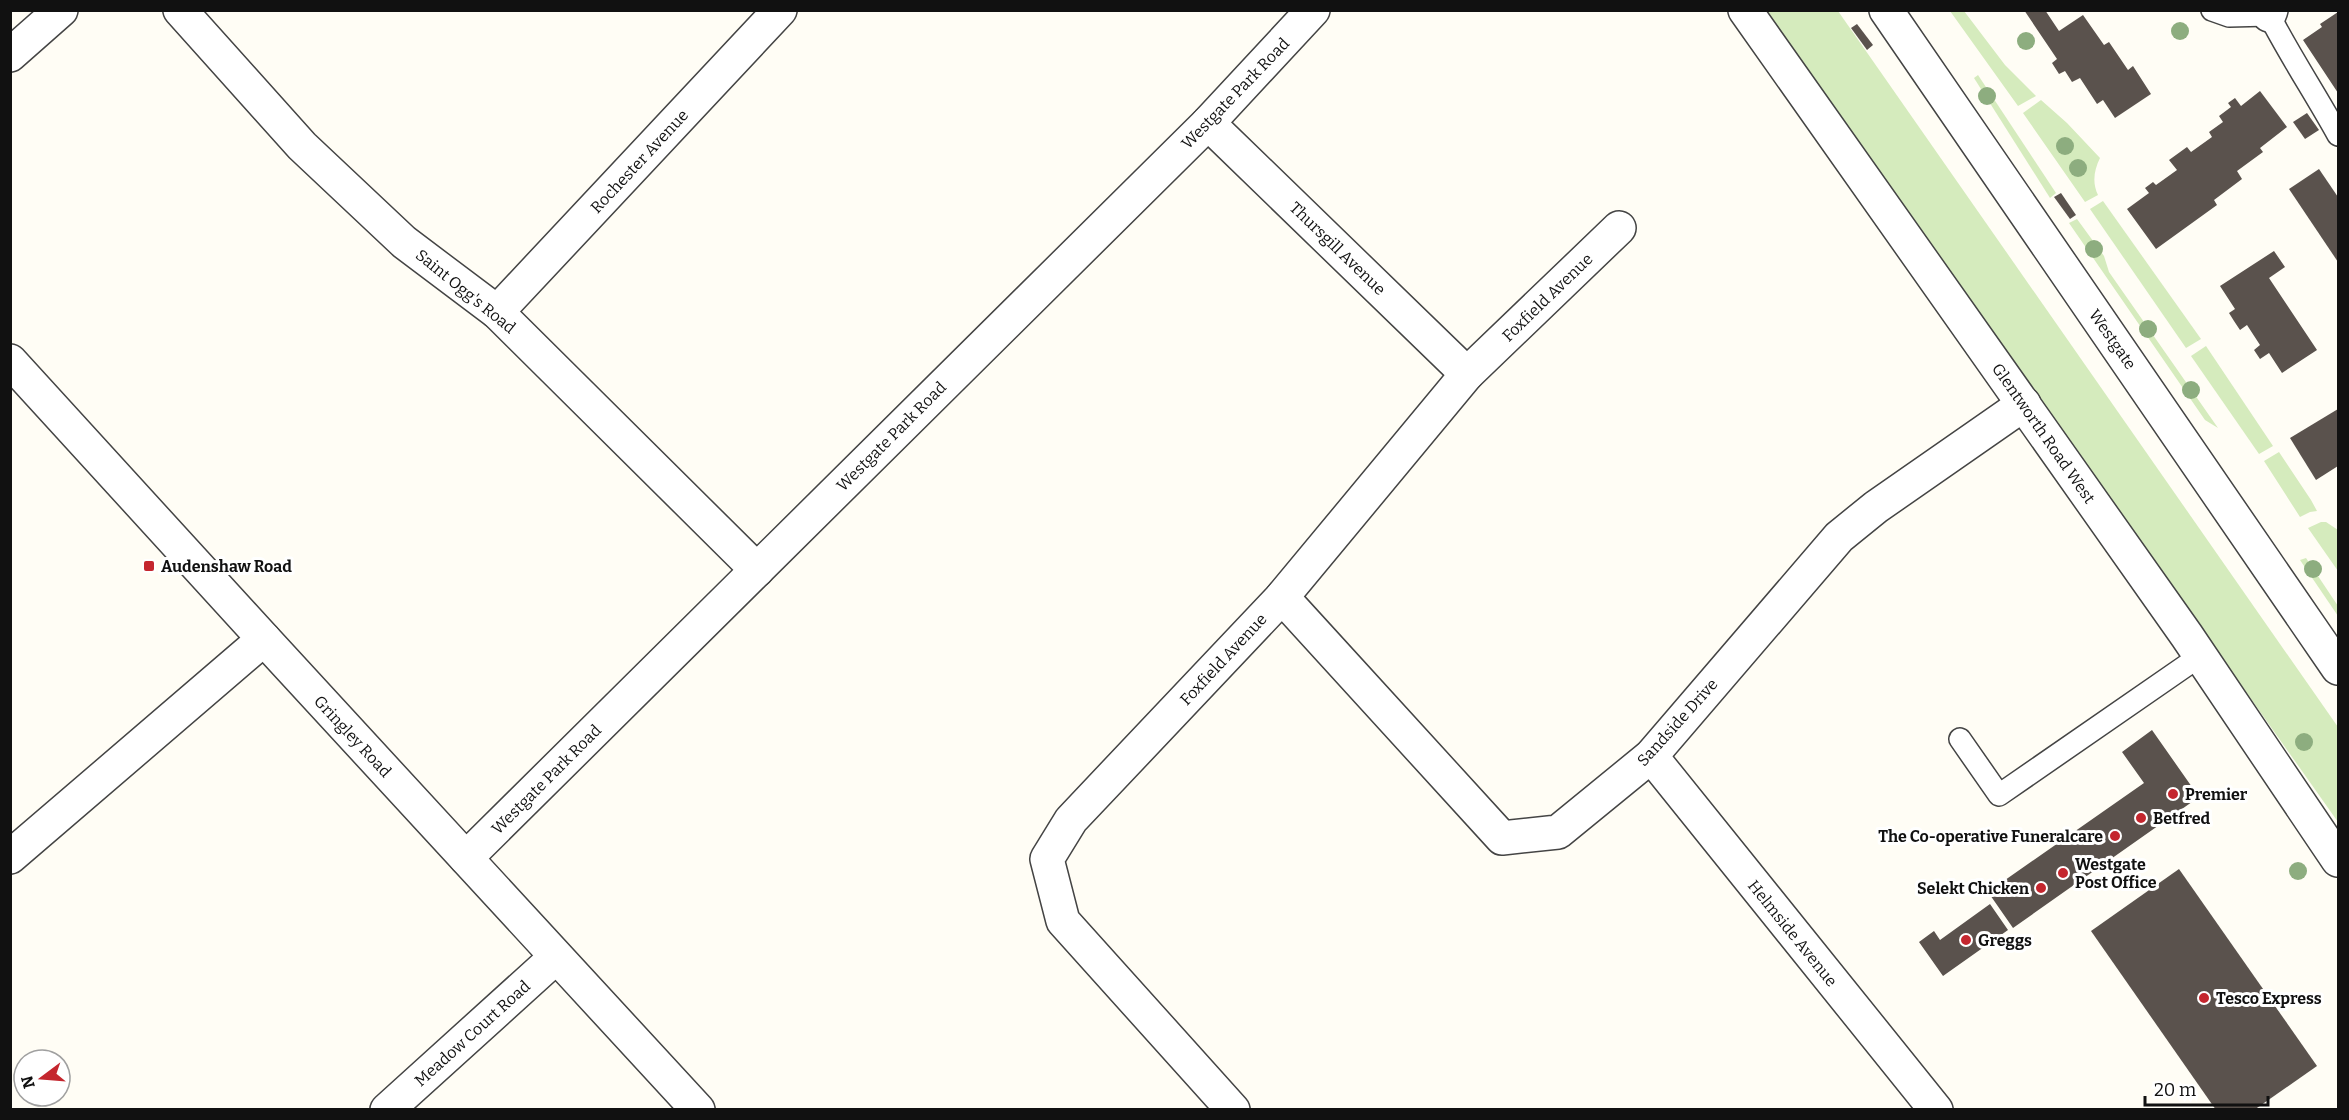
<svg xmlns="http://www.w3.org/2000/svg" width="2349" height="1120" viewBox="0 0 2349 1120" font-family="Bitter,serif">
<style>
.green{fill:#d5ebbd}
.building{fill:#5a524d}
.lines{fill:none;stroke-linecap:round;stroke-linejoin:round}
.service-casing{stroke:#444;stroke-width:24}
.minor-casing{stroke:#444;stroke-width:36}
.tertiary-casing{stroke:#444;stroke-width:36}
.service{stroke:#fff;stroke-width:21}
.minor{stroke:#fff;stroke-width:33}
.tertiary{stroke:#fff;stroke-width:33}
.tree{fill:#8dad7f}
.poi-dot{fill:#c4262e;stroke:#fff;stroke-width:2}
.labels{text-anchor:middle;stroke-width:6;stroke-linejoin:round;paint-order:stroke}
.street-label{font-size:16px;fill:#111;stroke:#fff}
.poi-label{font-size:16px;font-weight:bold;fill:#111;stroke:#fff;text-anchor:start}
</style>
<rect width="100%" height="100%" fill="#fffdf5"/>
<g class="green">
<path d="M 1765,11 L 1838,11 L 2338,727 L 2338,822 Z"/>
<path d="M 1950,11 L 1964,11 L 2005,65 L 2036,96 L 2018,106 Z"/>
<path d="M 1978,75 L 2056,193 L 2050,198 L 1974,78 Z"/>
<path d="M 2041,100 L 2067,123 L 2100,158 C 2094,170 2092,183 2098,195 L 2085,202 L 2023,113 Z"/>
<path d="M 2103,201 L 2201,339 L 2186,348 L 2090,209 Z"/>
<path d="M 2077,219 L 2104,256 L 2109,272 L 2218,428 L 2205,420 L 2069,223 Z"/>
<path d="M 2206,346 L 2273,446 L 2259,454 L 2191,356 Z"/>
<path d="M 2279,452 L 2311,500 L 2317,511 L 2310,512 L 2300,517 L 2264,461 Z"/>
<path d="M 2321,522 L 2326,522 L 2338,530 L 2338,571 L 2308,528 Z"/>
<path d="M 2306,558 L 2338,606 L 2338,616 L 2300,560 Z"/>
</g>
<g class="building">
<path d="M 2024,10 L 2045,10 L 2059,31 L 2083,15 L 2104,45 L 2109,42 L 2128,70 L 2133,66 L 2151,94 L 2115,118 L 2103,100 L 2097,104 L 2080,78 L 2072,82 L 2065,71 L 2059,74 L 2052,63 L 2057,59 Z"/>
<path d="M 2338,12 L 2338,93 L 2303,40 L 2322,27 L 2320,24 Z"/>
<path d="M 1857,24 L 1873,45 L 1867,50 L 1851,28 Z"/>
<path d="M 2260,91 L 2287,127 L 2260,148 L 2263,152 L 2237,171 L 2242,179 L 2214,200 L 2217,205 L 2156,249 L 2127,209 L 2149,193 L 2145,188 L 2153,182 L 2156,185 L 2177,170 L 2169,160 L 2187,147 L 2191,152 L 2212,137 L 2209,132 L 2223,122 L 2219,116 L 2231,107 L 2228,103 L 2235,98 L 2241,106 Z"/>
<path d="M 2307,113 L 2319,130 L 2305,139 L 2293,122 Z"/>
<path d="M 2319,169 L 2338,197 L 2338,262 L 2289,189 Z"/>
<path d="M 2061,193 L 2076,215 L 2070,219 L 2054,197 Z"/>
<path d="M 2274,251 L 2285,267 L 2269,278 L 2317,350 L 2282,373 L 2269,353 L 2260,359 L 2254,350 L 2260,345 L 2247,325 L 2240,330 L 2234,321 L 2229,313 L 2235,309 L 2220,286 Z"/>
<path d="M 2338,409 L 2338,466 L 2316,480 L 2290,438 Z"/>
<path d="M 2152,730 L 2199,797 L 2013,928 L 1988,892 L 2144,783 L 2122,752 Z"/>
<path d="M 2179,869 L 2317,1066 L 2254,1110 L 2216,1110 L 2091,931 Z"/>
<path d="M 1990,904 L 2008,930 L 1943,976 L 1919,942 L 1934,931 L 1940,940 Z"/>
</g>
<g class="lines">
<defs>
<g id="service">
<path d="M 2212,10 L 2229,16 L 2269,15 C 2290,56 2316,95 2338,135"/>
<path d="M 1960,739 L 1999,795 L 2200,656"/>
</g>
<g id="minor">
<path d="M 180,10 L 302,146 L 404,242 L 497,312 L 757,570"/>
<path d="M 1745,10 L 2187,636 L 2338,860"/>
<path d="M 2269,15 L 2271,10"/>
<path d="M 10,55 L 61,10"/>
<path d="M 1208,123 L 1467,374"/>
<path d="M 497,312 L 780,10"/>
<path d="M 10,361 L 264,639 L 698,1110"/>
<path d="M 1282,597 L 1502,838 L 1558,832 L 1651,756 L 1839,537 L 1876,507 L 2024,404"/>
<path d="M 1651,756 L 1936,1110"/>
<path d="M 10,857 L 264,639"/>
<path d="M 466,858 L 1208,123 L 1313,10"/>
<path d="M 387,1110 L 556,957"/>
<path d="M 1233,1110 L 1063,921 L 1047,859 L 1071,820 L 1282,597 L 1467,374 L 1619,228"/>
</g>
<path id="tertiary" d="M 1886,10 L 2338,668"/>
</defs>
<use href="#service" class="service-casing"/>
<use href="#minor" class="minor-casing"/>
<use href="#tertiary" class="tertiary-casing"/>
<use href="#service" class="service"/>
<use href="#minor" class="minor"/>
<use href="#tertiary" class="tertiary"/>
</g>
<g class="tree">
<circle cx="2180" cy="31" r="9"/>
<circle cx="2026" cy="41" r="9"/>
<circle cx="1987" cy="96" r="9"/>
<circle cx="2065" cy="146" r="9"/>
<circle cx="2078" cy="168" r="9"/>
<circle cx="2094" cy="249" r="9"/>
<circle cx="2148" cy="329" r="9"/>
<circle cx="2191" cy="390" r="9"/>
<circle cx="2313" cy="569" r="9"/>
<circle cx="2304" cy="742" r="9"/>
<circle cx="2298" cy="871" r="9"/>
</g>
<g class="poi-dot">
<rect x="143" y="560" width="12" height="12" rx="3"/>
<circle cx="2173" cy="794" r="6"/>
<circle cx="2141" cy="818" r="6"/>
<circle cx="2115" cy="836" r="6"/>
<circle cx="2063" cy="873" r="6"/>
<circle cx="2041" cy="888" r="6"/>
<circle cx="1966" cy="940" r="6"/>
<circle cx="2204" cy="998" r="6"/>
</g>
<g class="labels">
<g class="street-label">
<text transform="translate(1235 93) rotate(-46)" y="6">Westgate Park Road</text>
<text transform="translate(639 161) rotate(-47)" y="6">Rochester Avenue</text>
<text transform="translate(1338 248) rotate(44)" y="6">Thursgill Avenue</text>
<text transform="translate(466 291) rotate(39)" y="6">Saint Ogg's Road</text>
<text transform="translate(1547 297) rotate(-44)" y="6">Foxfield Avenue</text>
<text transform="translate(2113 339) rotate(55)" y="6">Westgate</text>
<text transform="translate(2044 433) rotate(55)" y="6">Glentworth Road West</text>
<text transform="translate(891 436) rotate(-45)" y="6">Westgate Park Road</text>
<text transform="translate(1223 659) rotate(-47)" y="6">Foxfield Avenue</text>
<text transform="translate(1677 722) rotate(-48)" y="6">Sandside Drive</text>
<text transform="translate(353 736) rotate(47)" y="6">Gringley Road</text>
<text transform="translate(546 779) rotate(-45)" y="6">Westgate Park Road</text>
<text transform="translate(1793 933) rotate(51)" y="6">Helmside Avenue</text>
<text transform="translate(472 1033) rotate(-42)" y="6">Meadow Court Road</text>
</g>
<g class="poi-label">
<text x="161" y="572">Audenshaw Road</text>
<text x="2185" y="800">Premier</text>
<text x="2153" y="824">Betfred</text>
<text x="2103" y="842" text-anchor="end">The Co-operative Funeralcare</text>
<text x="2075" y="870">Westgate<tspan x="2075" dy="18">Post Office</tspan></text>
<text x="2029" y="894" text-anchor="end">Selekt Chicken</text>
<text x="1978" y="946">Greggs</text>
<text x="2216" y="1004">Tesco Express</text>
</g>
</g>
<rect width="2349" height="1120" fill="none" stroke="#111111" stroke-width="24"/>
<g transform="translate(42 1078) rotate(254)"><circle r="28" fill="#ffffff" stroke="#a0a0a0" stroke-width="1.5"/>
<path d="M0-4.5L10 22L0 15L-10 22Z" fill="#c4262e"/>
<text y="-9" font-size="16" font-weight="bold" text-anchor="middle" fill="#111111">N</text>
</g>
<path d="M2145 1096v9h123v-9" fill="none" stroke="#111111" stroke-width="3"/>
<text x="2154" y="1096" font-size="18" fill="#111111" stroke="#ffffff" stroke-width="4.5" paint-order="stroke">20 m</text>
</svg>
